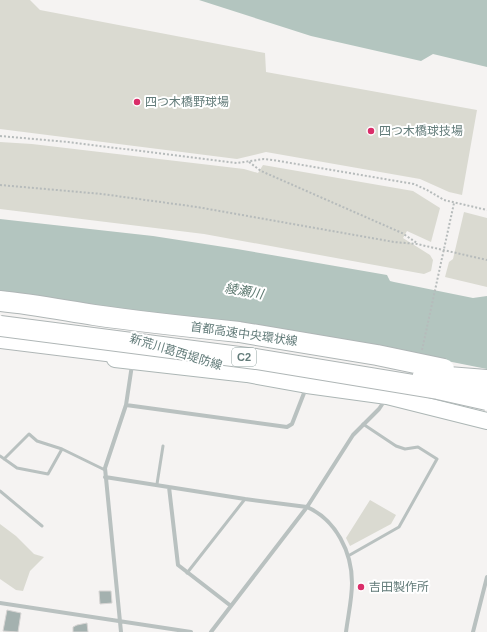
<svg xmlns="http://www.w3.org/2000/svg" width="487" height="632" font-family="Arial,'Noto Sans JP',sans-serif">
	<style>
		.green { fill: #dadad1 }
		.water { fill: #b3c5bf }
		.building { fill: #a4b1af; stroke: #d7d5d4 }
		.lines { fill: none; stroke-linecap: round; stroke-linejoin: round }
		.secondary-casing { stroke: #acb6b5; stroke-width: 18 }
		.highway-casing { stroke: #afb6b6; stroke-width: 22 }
		.path { stroke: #b6bbbb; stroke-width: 2; stroke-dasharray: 2 2; stroke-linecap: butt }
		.lane { stroke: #b9c1c0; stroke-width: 3 }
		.street { stroke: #b9c1c0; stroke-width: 4 }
		.secondary { stroke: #fff; stroke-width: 16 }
		.highway { stroke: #fff; stroke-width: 20 }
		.highway-bridge-casing { stroke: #afb6b6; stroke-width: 22; stroke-linecap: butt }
		.highway-bridge { stroke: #fff; stroke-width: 20 }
		.poi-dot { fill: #da2d69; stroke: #fff; stroke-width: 1.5 }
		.labels { text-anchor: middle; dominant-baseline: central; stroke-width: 4; stroke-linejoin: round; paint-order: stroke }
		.shield { fill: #fff; stroke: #91a3a1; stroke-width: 1 }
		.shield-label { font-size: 11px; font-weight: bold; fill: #627b79 }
		.poi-label { font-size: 12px; fill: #627b79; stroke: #fff; text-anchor: start }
		.street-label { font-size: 12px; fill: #627b79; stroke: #fff }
		.water-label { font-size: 13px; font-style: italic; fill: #5c786f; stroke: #fff }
	</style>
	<rect width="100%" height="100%" fill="#f5f3f2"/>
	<path class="green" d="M0,0H30L40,10L265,53L266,72L477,110L462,195L449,192L420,179L266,152L237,159L0,129Z
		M0,142L32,144L244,169L258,173L263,165L413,191L440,208L431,242L407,231L403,238L430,255L433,260L431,271L424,274L204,234L0,209Z
		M464,212L487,218V287L445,277L449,262L453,259Z
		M370,500L396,515L391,524L350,546L346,538Z
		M0,524L16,536L34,554L44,557L30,571L23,591L16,590L0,579Z"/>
	<path class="water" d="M199,0H487V67L433,54L421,61L311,36Z
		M0,219L153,236L237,249L387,275L390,281L394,282L473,298L487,296V369L357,343L0,296Z"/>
	<path class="building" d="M99,591H111L112,603L100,604Z
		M7,610L21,613L18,632L3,631Z
		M87,623L88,632H73V627L77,625Z"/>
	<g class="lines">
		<defs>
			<path id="secondary" d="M115,359L247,374L307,385L387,396L487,421"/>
			<path id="highway" d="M0,301C31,304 62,310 94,315C142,322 190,327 239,332
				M0,338L131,354"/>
		</defs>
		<use href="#secondary" class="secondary-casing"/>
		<use href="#highway" class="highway-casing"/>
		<path class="path" d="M0,136L68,142L237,163L264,159L273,160L414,184L427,190L444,200L487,210
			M249,162L261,171L402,233L417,243
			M0,185L102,194L197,207L394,242L417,244L487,260
			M422,350L454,203"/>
		<path class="lane" d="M0,456L17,468L48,474L62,449
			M4,459L29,434L37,441L62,449L105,470
			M157,484L163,446
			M0,491L42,526
			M348,556L399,527L437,459L418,447L405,449L396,446L363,424
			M187,573L245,499"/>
		<path class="street" d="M126,405L287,427L292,424L306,388
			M105,477L245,499L307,507C336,520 352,552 352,583C352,599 348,616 346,632
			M169,487L178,565L231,606
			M0,603L191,632
			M121,632L105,468L126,405L132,365
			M211,632L307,507L353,435L379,409L385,400
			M473,632L487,577"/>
		<use href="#secondary" class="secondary"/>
		<use href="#highway" class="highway"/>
		<defs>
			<path id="highway-bridge" d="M0,326L256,359L438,389L487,400
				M239,332L377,355L444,369
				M423,375L487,380"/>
		</defs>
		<use href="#highway-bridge" class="highway-bridge-casing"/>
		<use href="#highway-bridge" class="highway-bridge"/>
	</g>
	<g class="poi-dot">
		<circle cx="137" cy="102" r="4"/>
		<circle cx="371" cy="131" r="4"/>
		<circle cx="361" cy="587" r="4"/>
	</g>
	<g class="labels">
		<rect class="shield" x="232" y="348" width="24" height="18" rx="3"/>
		<g class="shield-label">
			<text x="244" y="357">C2</text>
		</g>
		<g class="poi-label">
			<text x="145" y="102">四つ木橋野球場</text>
			<text x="379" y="131">四つ木橋球技場</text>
			<text x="369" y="587">吉田製作所</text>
		</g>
		<g class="street-label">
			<text transform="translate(244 334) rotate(8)">首都高速中央環状線</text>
			<text transform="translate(176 352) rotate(17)">新荒川葛西堤防線</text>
		</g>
		<g class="water-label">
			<text transform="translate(244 291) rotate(10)">綾瀬川</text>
		</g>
	</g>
</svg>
